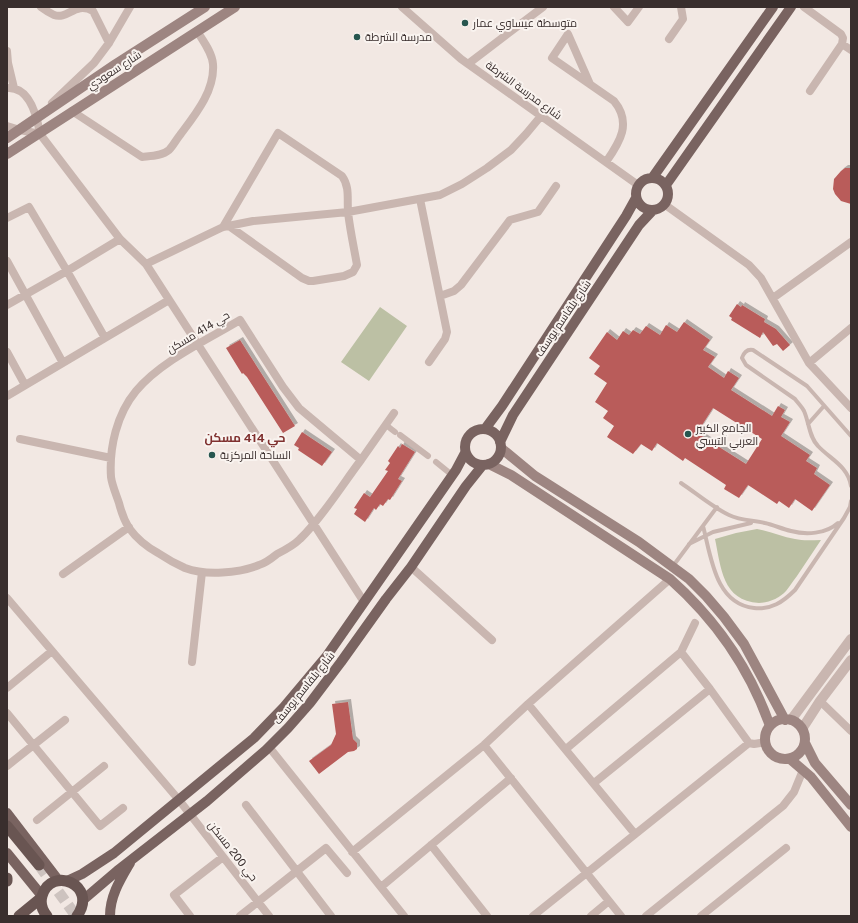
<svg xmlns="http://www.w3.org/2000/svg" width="858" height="923" font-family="'Public Sans',Cairo,sans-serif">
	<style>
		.green { fill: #bcc0a4 }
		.building { fill: #b95c5a; fill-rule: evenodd; filter: url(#shadow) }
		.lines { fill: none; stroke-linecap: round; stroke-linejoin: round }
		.trunk-tunnel { stroke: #cdc3bf; stroke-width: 11; stroke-dasharray: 11 5.5; stroke-linecap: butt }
		.service { stroke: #c9b6b0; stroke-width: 4 }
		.pedestrian { stroke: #c9b6b0; stroke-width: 6 }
		.minor { stroke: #c9b6b0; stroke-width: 8 }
		.tertiary { stroke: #c9b6b0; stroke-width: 10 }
		.secondary { stroke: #9d8581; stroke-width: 10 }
		.primary { stroke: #796360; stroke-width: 10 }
		.trunk { stroke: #695552; stroke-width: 11 }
		.poi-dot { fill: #27564f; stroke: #f9f3ef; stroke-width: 1.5 }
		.labels { text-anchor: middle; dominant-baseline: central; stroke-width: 4; stroke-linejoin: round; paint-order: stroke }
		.poi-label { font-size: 11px; fill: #392e2d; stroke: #f9f3ef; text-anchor: start }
		.street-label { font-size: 11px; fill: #392e2d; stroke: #f9f3ef }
		.neighbourhood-label { font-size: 12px; font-weight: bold; fill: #7f302f; stroke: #f9f3ef }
	</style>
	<defs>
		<filter id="shadow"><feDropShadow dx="3" dy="-3" stdDeviation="0" flood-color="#0004"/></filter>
	</defs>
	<rect width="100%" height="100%" fill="#f2e8e3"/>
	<path class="green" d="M380,307L407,326L369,381L341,362Z
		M757,529C770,531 782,537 795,539C803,541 813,540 821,540C813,552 805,564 797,576C793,581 790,586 786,591C780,598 768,603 759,603C722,601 721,567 715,539L736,533Z"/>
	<path class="building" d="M845,168H851V204L841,201L835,194L833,189L834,179L841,171Z
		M737,304L741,307L742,305L765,319L764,322L776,329L790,345L783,351L777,344L773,346L763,332L760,338L731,320L732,318L729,316Z
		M684,322L710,340L703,350L715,357L708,367L724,378L728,371L739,378L731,390L772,416L778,406L785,410L781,417L790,422L781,436L810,455L806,461L817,468L814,474L830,485L812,511L795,499L789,508L779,501L777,504L748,485L739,498L724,489L726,485L685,458L683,461L657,443L652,451L641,444L633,454L607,437L614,426L603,418L608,411L595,402L607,383L594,374L600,366L589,358L607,332L617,340L623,331L629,335L633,330L640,334L646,326L660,335L666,325L677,332ZM713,408L762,439L746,464L697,433Z
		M240,340L295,426L283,433L247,377L243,373L242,374L226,348Z
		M302,432L332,452L322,466L298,450L299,448L294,445Z
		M402,444L415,452L398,479L402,481L390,500L388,499L383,506L380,504L376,510L374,508L365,522L354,514L357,509L354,508L364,493L370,497L388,471L385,470L390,463L388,461L398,446L400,448Z
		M348,702L353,739L357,743V749L354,751L348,752L319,774L309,761L331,745L336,734L332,704Z"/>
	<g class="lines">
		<path class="trunk-tunnel" d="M39,865L76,916"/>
		<path class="service" d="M808,424L824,406
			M851,436L807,386L753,350C748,349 744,352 742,358L746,365L795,399C798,403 802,407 804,411C809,422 809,437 818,446C830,459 848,466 851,486
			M681,483C696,493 712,507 729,515C741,521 753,520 765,523C774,525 782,529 791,531C806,535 826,534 838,523
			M703,526C711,556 715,604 754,608C771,610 783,602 795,590L844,518L850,507L851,501
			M689,544L713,532L751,523
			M673,566L717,507"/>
		<path class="pedestrian" d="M386,425L395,432
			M400,435L428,456
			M436,462L452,475"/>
		<path class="minor" d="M41,7C45,10 50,13 54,15C68,20 75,1 93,11L109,43
			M402,7L461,59L638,185
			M614,7L628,22L639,7
			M804,7L841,34L843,38L842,44L810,91
			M669,39L683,19L681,7
			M842,44L851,50
			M7,51L8,63L14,88
			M468,64L543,7
			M590,84L568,34L552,58L614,101C632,123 620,142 606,162
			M7,88C30,86 37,116 40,134L120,239L146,264L364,602
			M52,103L94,63L109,43L130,7
			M72,111L142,157C151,156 162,156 169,150C173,146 176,140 180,135C195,115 215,91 213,64C212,52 203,41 197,31
			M7,126L20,130L40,134
			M420,199L447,332L445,339L429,362
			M664,204L749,265L761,278L809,363L851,408
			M7,218L29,207L67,271L120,239
			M223,227L278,133L342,176C350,187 347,199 348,212C350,230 354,248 357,265L353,272L344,276L313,281H309L302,278L229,226
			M7,261L63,363
			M146,264L223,227L253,221L348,212L440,195L462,184L487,168L511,150L526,134L541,116
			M440,296L454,291L461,285L510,220L538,212L556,186
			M773,298L851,242
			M7,305L67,271L105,338
			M240,320L283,387L299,408L361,460C342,485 322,518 300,539C294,545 285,550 277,554C272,558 266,563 259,565C239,573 206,576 185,568C176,564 167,559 158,553C147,547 137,539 129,528C124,520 121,511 119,503C116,494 112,485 111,477C109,447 117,414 136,391C161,361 207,340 240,320Z
			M7,352L25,385
			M809,363L851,328
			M7,396L169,300
			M20,439L111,458
			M361,460L394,413
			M411,567L492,640
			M63,574L129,527
			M7,598L179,800L269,916
			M681,652L710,689L749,743L754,744L766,742
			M192,662L202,572
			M7,688L52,651
			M820,701L851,731
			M528,704L635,834
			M7,713L100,826L123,808
			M484,745L621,916
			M269,747L404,916
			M566,749L681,652L695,623
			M7,766L65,720
			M594,783L710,689
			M246,805L331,916
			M37,820L104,766
			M431,845L487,916
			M352,852L484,745L528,704L670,579
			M381,887L511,778
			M190,916L174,895L223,857
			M240,916L326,848L347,873
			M533,916L749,743
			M591,916L609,901
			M646,916L783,806L794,792L803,770
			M701,916L786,848"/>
		<path class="tertiary" d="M791,720L851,639
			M802,729L820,701L851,660"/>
		<path class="secondary" d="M7,138L116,64L205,7
			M7,154L235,7
			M501,448L535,476L639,542L689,579L706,596L724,617L744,644L785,720
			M489,464L511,475L670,579C715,619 750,669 770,726
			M765 739a20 20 0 1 1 40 0a20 20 0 1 1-40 0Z
			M805,743L815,763L851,805
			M790,759L811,777L851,827"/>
		<path class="primary" d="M653,177L773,7
			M636 194a16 16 0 1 1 32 0a16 16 0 1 1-32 0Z
			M666,185L791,7
			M485,429L502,406L626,216L636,198
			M465 447a18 18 0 1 1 36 0a18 18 0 1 1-36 0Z
			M500,442L513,415L639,225L653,210
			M7,813L59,881
			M7,853L42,896
			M67,881L82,874L114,853L254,738L284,707L326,657L456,470L465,453
			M83,900L117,871L207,801L266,750L288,728L310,703L341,662L386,599L411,567L466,486L482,466
			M110,916C110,896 120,880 130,863"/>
		<path class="trunk" d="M7,826L39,865
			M7,878V881
			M19,916L41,898
			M47,916C42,910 40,903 42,896C51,865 99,885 77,916"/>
	</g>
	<g class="poi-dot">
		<circle cx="465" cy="23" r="4"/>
		<circle cx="357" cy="37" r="4"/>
		<circle cx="688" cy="434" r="4"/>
		<circle cx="212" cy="455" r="4"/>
	</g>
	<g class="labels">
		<g class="poi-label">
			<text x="473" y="23">متوسطة عيساوي عمار</text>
			<text x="365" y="37">مدرسة الشرطة</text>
			<text x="696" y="428">الجامع الكبير<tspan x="696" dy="13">العربي التبسي</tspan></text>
			<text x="220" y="455">الساحة المركزية</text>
		</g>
		<g class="street-label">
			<text transform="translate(114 70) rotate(-33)">شارع سعودي</text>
			<text transform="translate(524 90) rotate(36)">شارع مدرسة الشرطة</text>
			<text transform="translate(563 318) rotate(-56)">شارع بلقاسم يوسف</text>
			<text transform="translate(198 332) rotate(-31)">حي 414 مسكن</text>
			<text transform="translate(304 688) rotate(-51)">شارع بلقاسم يوسف</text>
			<text transform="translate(233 851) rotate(52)">حي 200 مسكن</text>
		</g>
		<g class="neighbourhood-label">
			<text x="245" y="438">حي 414 مسكن</text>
		</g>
	</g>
	<rect width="858" height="923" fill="none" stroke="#392e2d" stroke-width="16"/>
</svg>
